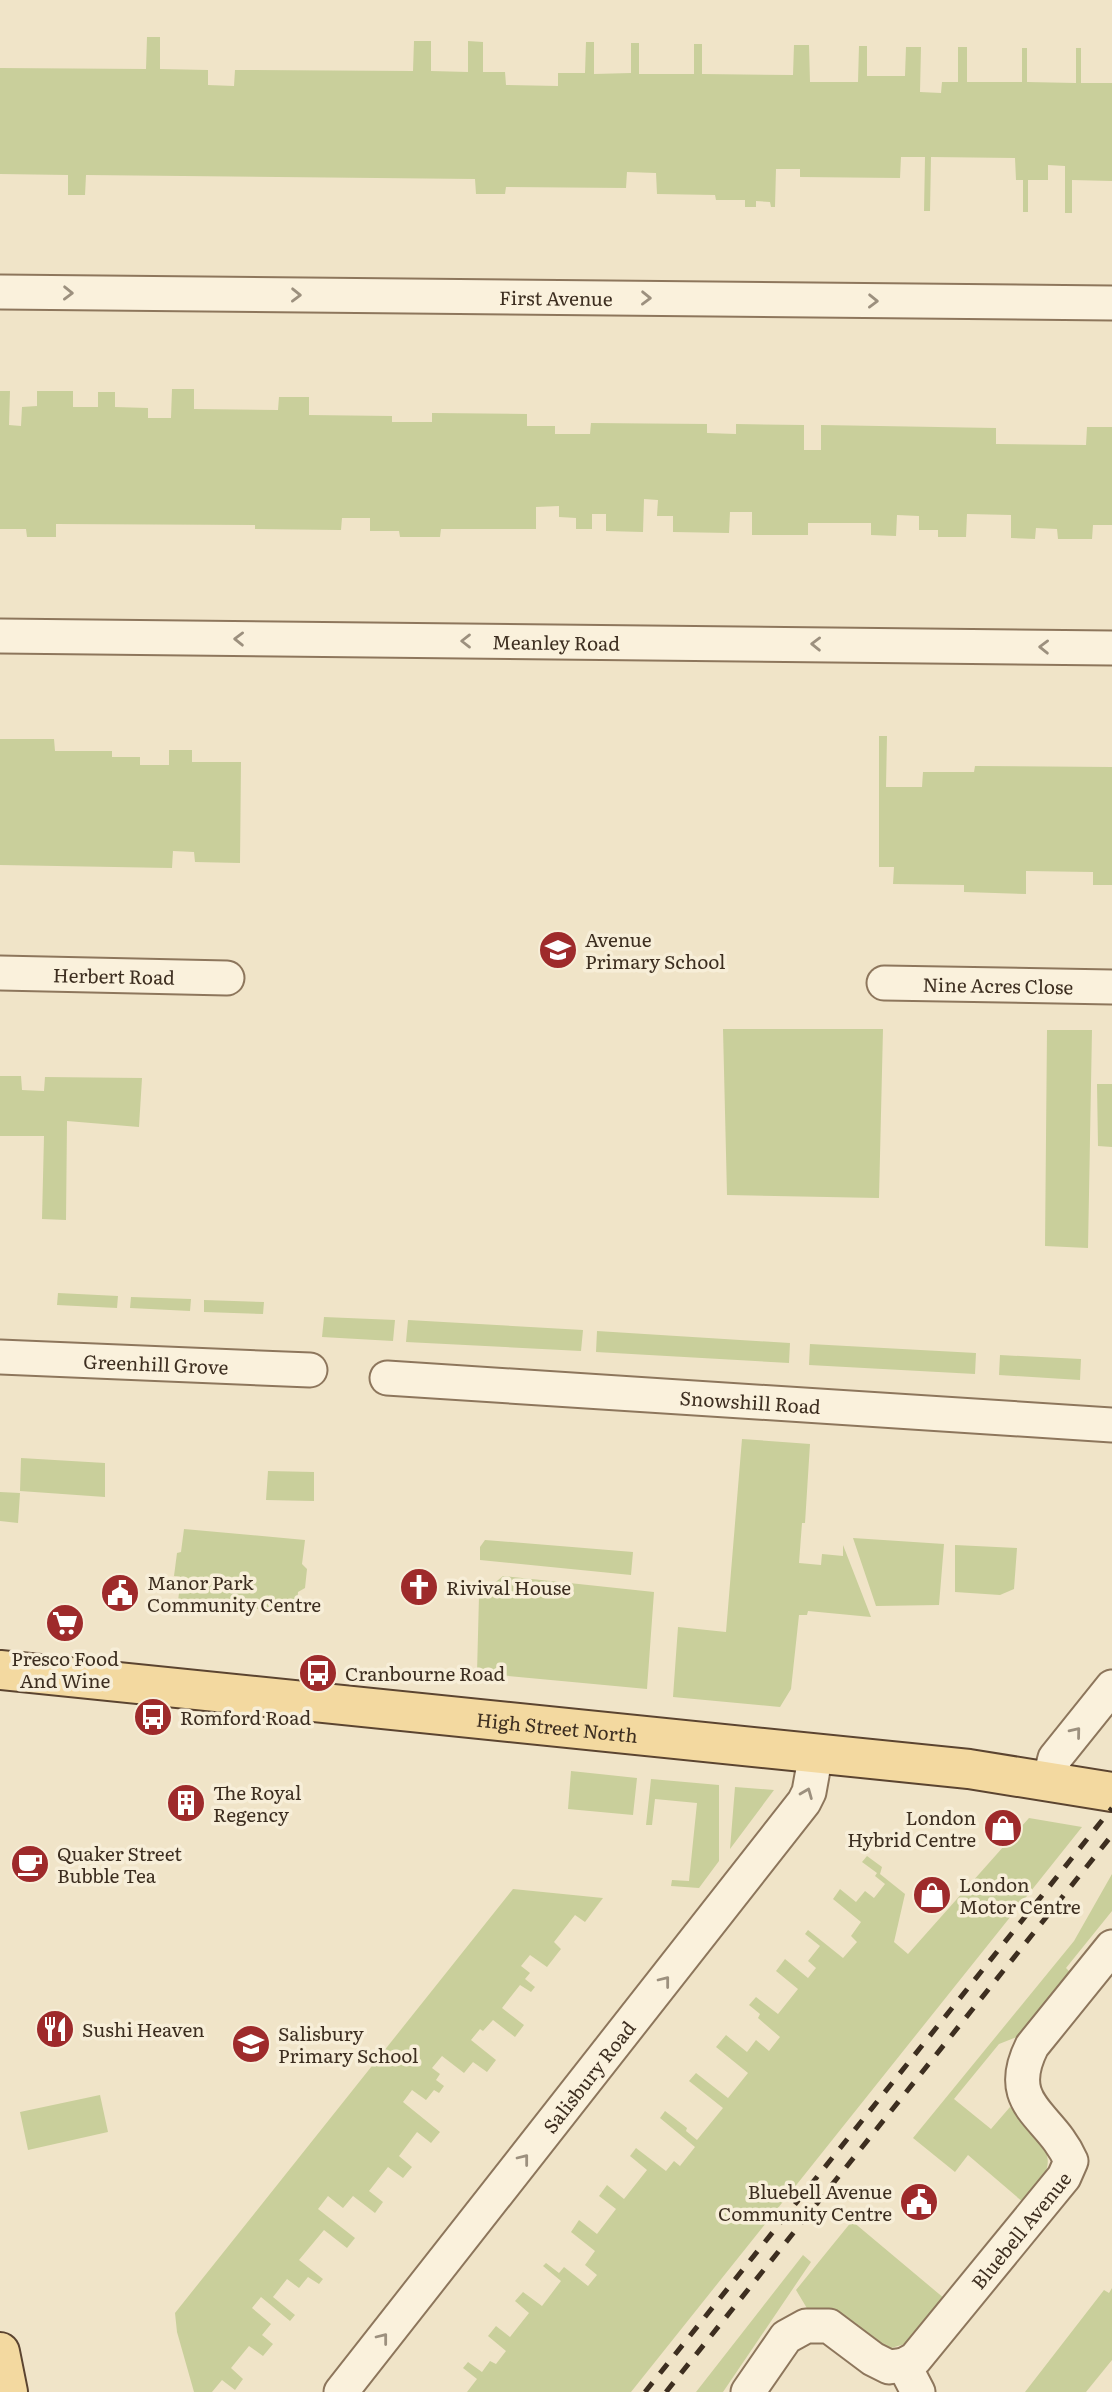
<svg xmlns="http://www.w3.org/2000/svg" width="1112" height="2392" font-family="Literata,serif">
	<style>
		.green { fill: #c9cf9b }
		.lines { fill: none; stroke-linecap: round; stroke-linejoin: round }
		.street-casing { stroke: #8d765c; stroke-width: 37 }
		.primary-casing { stroke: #5b4430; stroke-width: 42 }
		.street { stroke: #faf1dc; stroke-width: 33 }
		.primary { stroke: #f3d9a0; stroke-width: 38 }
		.rail { stroke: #3d2e20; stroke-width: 5; stroke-dasharray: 12 12; stroke-linecap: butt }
		.oneway { stroke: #9c907e }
		.labels { text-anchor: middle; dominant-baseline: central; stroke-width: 7; stroke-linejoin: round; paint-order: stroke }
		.street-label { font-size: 19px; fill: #3d2e20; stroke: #f7eed8 }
		.poi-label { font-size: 19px; fill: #3d2e20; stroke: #f7eed8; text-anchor: start }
	</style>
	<rect width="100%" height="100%" fill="#f0e4c8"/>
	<path class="green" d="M147,37H160V69L208,70V85L234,86L235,70L413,71L414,41H431V71L468,72V41L483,42V72H505L506,85L558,86V73H585L586,42H594V74L631,73V43H639V74H694V44H702V74L793,75L794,45H809L810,82H858L859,46H867V76H905L906,47H921L920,92L941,93L942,82H958V47H967V82H1022V48H1027V82L1076,83V48H1081V83H1112V181L1072,180V213H1065V166L1048,165V180H1028V212H1023V180H1016L1015,158L931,157L930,211H924L925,157H901L900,178L800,177V169H776L775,207H771L770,202L756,201V207H745V200H716L715,195L657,194L656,173L627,172L626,188L506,187L505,194H476L475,179L86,175L85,195H68V175L0,174V68L146,69Z
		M172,389H194V409L278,410L279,397H309V415L392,416V422H432V413L527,414V426H555V434H590L591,423L707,424V433L736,434V424L804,425V450H821V425L996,428V444L1086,445L1087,427H1112V525H1093L1092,539H1058L1057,529L1036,528L1035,539L1011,538V515L967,514L966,537H938V530H919V516L897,515L896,536L871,535V523H808V535H752V512H730L729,533L673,532V516H657L658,500L644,499L643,532L606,531V514H592V529H576V518L559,517V506L536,507V529H441L440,537H400L399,531H370V518H342L341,530L255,529V525L56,524V537H27L26,529H0V391H10L9,425L21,426L22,407L37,406V391H73V407H98V392H115V407L148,408V418H171Z
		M879,736H887L886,787H922L923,772H974L975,766L1112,767V885H1093V872L1026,871V894L964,892V885L893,884L894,867H879Z
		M0,739H54L55,751H112V757H140V765H169V750H192V762H241L240,863L195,862L194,852L173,851L172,868L0,865Z
		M723,1029H883L879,1198L727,1195Z
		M1047,1030H1092L1088,1248L1045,1246Z
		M0,1076H21L22,1090L44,1091L45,1077L142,1078L139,1127L67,1121L66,1220L42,1219L44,1136H0Z
		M1097,1084H1112V1147L1098,1146Z
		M58,1293L118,1296L117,1308L57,1305Z
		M131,1297L191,1299L190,1311L130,1308Z
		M204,1300L264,1302L263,1314L204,1312Z
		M324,1317L395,1320L393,1341L322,1337Z
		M408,1320L583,1330L581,1351L406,1342Z
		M597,1331L790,1343L789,1363L596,1352Z
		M810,1344L976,1353L975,1374L809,1365Z
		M1000,1355L1081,1359L1080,1380L999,1375Z
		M742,1439L810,1444L805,1523H802L799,1563L821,1565L822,1554L843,1556V1545L871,1617L808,1611L807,1615H799L791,1689L780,1707L673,1697L678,1627L726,1632Z
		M21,1458L105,1463V1497L20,1491Z
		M268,1471L314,1472V1501L266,1500Z
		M0,1492L20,1493L18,1523L0,1521Z
		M184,1529L305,1540L302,1564L307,1569L305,1588L298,1592L296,1613L178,1601L181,1577L174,1576L177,1553L181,1552Z
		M853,1538L944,1544L939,1605L876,1606Z
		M485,1540L633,1552L631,1575L480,1560V1547Z
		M955,1545L1017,1548L1014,1589L1000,1595L955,1592Z
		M503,1576L654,1592L647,1689L477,1673L479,1596Z
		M571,1771L637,1778L633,1815L568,1809Z
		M651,1779L719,1785V1861L699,1888L671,1886L672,1880L689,1881L697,1803L655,1799L652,1825H646Z
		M735,1787L774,1790L730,1849Z
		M1029,1818L1082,1827L631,2392H467L477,2379L463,2368L468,2362L482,2372L490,2361L496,2364L506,2351L488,2336L496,2326L510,2337L529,2313L515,2301L523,2292L542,2306L561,2281L543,2266L546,2263L559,2273L564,2267L588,2286L597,2275L585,2265L595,2251L571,2232L579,2220L597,2234L616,2209L599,2196L607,2185L624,2199L647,2170L630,2156L636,2148L666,2171L674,2161L680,2166L695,2147L660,2118L665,2111L687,2128L686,2131L697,2140L723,2108L689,2081L696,2073L728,2098L748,2073L716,2047L726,2035L747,2052L756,2040L769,2051L780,2037L758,2018L760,2014L749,2005L756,1997L778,2014L798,1989L776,1971L785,1959L808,1978L816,1968L808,1961L820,1946L805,1934L808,1930L843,1958L857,1942L851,1936L861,1922L833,1899L840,1889L856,1902L865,1891L874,1898L885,1884L875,1876L877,1873L862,1862L867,1856L882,1867L880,1874L905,1894L894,1942L908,1954Z
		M1112,1874V1911L1066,1968L1072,1974L1022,2035L999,2044L954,2099L991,2129L1010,2107C1026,2125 1059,2149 1044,2175C1039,2185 1031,2194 1024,2203L968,2155L955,2172L913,2138L1074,1941Z
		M513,1889L603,1898L585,1922L575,1915L554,1942L561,1949L547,1967L530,1955L521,1966L530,1973L525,1979L535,1987L531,1992L520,1985L502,2008L524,2025L515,2037L493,2020L483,2031L480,2029L471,2040L496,2060L487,2072L473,2062L464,2073L442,2056L432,2068L440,2074L436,2080L444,2086L439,2093L434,2090L426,2100L412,2090L403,2102L440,2132L431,2143L417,2132L399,2156L412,2167L403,2178L388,2167L369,2191L383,2202L375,2213L353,2196L343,2208L328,2196L318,2209L355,2238L347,2248L324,2230L299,2260L323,2279L319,2284L308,2277L299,2288L287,2279L273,2297L295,2315L290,2321L261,2297L252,2308L271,2324L262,2335L273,2344L263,2356L249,2346L231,2368L243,2379L235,2390L222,2380L212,2392H194L177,2332L175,2313Z
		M100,2095L108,2132L28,2150L20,2112Z
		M852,2221L945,2299L908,2343L888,2349L808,2310L796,2290Z
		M803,2255L811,2262L723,2392H696Z
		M1112,2288V2360L1086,2392H1025L1104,2290L1109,2293Z"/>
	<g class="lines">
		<defs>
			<g id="street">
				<path id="s1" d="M0,292L1112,303"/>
				<path id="s2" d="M0,636L1112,648"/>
				<path id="s3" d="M0,973L227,978"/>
				<path id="s4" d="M884,983L1112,987"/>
				<path id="s5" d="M0,1357L310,1370"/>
				<path id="s6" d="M387,1378L1112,1425"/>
				<path d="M1049,1781L1055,1758L1112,1687"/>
				<path d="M904,2365L918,2392"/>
				<path id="s7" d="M341,2392L804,1802L809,1792L816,1753"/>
				<path id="s8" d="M748,2392L786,2337L806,2326H829L873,2359L889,2367L904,2365L915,2359L1064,2177L1071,2161C1051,2114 1002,2106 1032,2046L1112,1947"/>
			</g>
			<g id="primary">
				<path id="s9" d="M0,1670L969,1769L1112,1792"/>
				<path d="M0,2352L8,2392"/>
			</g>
		</defs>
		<use href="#street" class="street-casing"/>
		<use href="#primary" class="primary-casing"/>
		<use href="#street" class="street"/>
		<use href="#primary" class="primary"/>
		<path class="rail" d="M645,2392L1112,1808
			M666,2392L1112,1835"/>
	</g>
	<defs><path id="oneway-chevron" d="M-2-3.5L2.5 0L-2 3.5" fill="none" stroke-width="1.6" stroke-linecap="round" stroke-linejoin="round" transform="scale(1.75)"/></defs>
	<g class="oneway">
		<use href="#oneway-chevron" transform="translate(68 293) rotate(1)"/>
		<use href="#oneway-chevron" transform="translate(296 295) rotate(1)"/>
		<use href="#oneway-chevron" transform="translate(646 298) rotate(1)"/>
		<use href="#oneway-chevron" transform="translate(873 301) rotate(1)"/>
		<use href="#oneway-chevron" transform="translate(239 639) rotate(-179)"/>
		<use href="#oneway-chevron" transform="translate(466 641) rotate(-180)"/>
		<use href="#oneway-chevron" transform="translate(816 644) rotate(-179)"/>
		<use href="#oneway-chevron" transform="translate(1044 647) rotate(-179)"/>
		<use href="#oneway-chevron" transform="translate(1076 1732) rotate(-51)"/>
		<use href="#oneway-chevron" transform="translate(807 1793) rotate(-68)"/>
		<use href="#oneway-chevron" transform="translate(665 1981) rotate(-52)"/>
		<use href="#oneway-chevron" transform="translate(524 2159) rotate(-52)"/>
		<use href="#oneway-chevron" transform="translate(383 2338) rotate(-52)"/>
	</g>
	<defs>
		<symbol id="school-disc" viewBox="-11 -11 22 22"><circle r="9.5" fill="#9e2a2b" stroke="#f7eed8"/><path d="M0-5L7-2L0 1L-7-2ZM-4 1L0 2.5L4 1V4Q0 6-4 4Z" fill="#fff"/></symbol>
		<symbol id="church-disc" viewBox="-11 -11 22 22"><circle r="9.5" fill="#9e2a2b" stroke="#f7eed8"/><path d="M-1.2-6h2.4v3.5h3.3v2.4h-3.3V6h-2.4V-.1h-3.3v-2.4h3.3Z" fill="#fff"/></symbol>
		<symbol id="civic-disc" viewBox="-11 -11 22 22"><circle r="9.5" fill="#9e2a2b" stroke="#f7eed8"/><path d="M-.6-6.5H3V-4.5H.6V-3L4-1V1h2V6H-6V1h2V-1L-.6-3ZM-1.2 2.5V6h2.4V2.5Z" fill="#fff"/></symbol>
		<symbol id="supermarket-disc" viewBox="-11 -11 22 22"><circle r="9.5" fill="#9e2a2b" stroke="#f7eed8"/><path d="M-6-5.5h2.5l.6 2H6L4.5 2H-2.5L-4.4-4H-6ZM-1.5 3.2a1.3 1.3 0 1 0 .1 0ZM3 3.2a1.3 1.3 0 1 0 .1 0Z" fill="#fff"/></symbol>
		<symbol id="bus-disc" viewBox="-11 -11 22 22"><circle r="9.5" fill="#9e2a2b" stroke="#f7eed8"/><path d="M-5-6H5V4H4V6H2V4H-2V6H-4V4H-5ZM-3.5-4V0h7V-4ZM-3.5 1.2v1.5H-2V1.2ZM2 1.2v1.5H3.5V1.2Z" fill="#fff"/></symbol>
		<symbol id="building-disc" viewBox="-11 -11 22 22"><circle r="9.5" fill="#9e2a2b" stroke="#f7eed8"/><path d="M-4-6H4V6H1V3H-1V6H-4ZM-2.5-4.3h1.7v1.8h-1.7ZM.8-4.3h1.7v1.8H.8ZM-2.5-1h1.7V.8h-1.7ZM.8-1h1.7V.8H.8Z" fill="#fff"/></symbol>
		<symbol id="shop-disc" viewBox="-11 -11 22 22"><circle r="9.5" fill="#9e2a2b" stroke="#f7eed8"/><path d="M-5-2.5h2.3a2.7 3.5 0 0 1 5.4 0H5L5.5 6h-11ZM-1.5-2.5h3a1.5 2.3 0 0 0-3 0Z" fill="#fff"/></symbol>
		<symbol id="cafe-disc" viewBox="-11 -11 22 22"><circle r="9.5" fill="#9e2a2b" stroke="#f7eed8"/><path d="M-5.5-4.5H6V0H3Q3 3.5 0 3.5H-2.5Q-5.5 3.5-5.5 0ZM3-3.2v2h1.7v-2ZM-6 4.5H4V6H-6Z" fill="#fff"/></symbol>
		<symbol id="restaurant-disc" viewBox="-11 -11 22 22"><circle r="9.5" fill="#9e2a2b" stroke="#f7eed8"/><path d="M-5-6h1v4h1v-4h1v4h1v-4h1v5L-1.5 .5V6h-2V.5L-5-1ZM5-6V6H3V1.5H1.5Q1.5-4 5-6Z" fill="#fff"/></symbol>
	</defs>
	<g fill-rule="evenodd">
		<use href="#school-disc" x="536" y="928" width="44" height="44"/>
		<use href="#church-disc" x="397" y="1565" width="44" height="44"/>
		<use href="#civic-disc" x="98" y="1571" width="44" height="44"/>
		<use href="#supermarket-disc" x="43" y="1601" width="44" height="44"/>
		<use href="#bus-disc" x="296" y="1651" width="44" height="44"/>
		<use href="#bus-disc" x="131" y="1695" width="44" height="44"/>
		<use href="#building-disc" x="164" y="1781" width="44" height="44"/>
		<use href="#shop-disc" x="981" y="1806" width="44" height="44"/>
		<use href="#cafe-disc" x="8" y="1842" width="44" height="44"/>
		<use href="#shop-disc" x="910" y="1873" width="44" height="44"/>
		<use href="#restaurant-disc" x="33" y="2007" width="44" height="44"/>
		<use href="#school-disc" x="229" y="2022" width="44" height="44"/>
		<use href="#civic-disc" x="897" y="2180" width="44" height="44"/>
	</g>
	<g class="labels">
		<g class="street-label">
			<text stroke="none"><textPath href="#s1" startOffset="556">First Avenue</textPath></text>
			<text stroke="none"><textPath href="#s2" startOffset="556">Meanley Road</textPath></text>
			<text stroke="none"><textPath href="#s3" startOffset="114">Herbert Road</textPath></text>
			<text stroke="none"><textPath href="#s4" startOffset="114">Nine Acres Close</textPath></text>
			<text stroke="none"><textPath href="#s5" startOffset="156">Greenhill Grove</textPath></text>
			<text stroke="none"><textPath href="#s6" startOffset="364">Snowshill Road</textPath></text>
			<text stroke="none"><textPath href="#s9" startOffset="560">High Street North</textPath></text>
			<text stroke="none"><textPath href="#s7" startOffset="401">Salisbury Road</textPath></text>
			<text stroke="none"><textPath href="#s8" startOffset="380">Bluebell Avenue</textPath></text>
		</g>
		<g class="poi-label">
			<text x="585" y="939">Avenue<tspan x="585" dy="22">Primary School</tspan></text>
			<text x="147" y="1582">Manor Park<tspan x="147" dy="22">Community Centre</tspan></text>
			<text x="446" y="1587">Rivival House</text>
			<text x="65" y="1658" text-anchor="middle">Presco Food<tspan x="65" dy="22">And Wine</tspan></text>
			<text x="345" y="1673">Cranbourne Road</text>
			<text x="180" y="1717">Romford Road</text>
			<text x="213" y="1792">The Royal<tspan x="213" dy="22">Regency</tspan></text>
			<text x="976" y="1817" text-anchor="end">London<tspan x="976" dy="22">Hybrid Centre</tspan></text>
			<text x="57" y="1853">Quaker Street<tspan x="57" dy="22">Bubble Tea</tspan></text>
			<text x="959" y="1884">London<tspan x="959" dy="22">Motor Centre</tspan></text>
			<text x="82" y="2029">Sushi Heaven</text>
			<text x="278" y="2033">Salisbury<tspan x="278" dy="22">Primary School</tspan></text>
			<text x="892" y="2191" text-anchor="end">Bluebell Avenue<tspan x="892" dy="22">Community Centre</tspan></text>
		</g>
	</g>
</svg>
